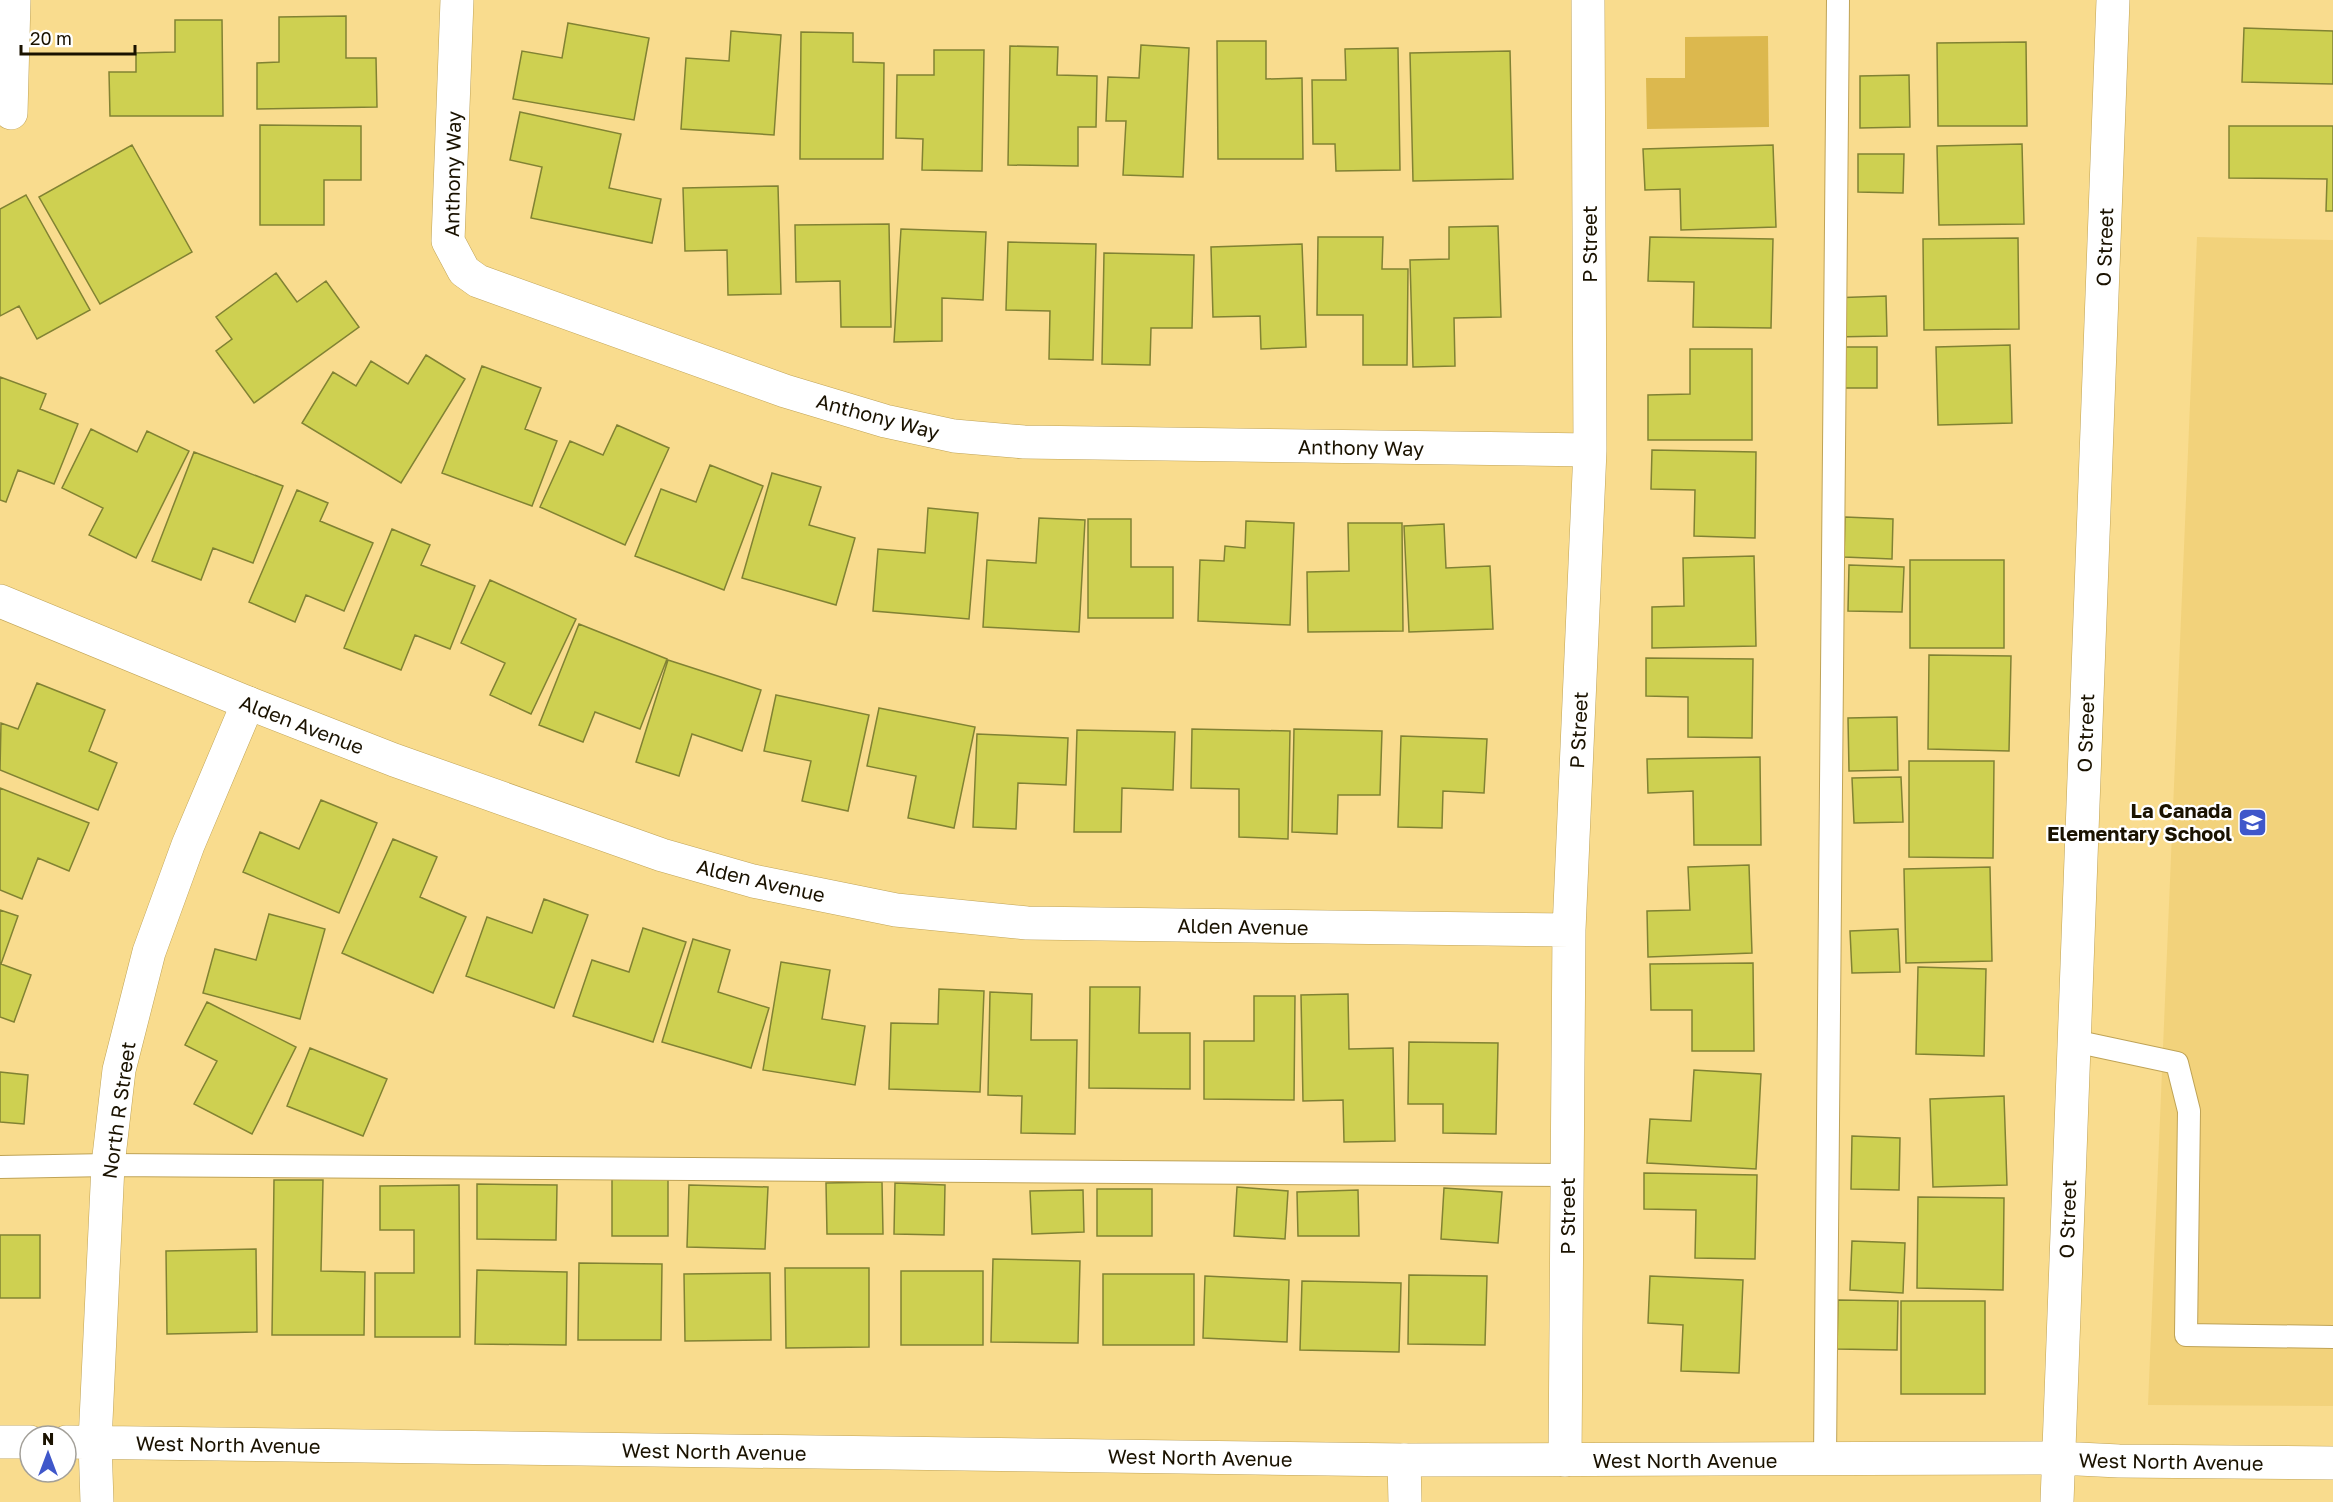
<svg xmlns="http://www.w3.org/2000/svg" width="2333" height="1502" font-family="'Golos Text',sans-serif">
	<style>
		.built { fill: #f2d27b }
		.green { fill: #dcb84e }
		.building { fill: #ced051; stroke: #818233; stroke-width: 1.5 }
		.lines { fill: none; stroke-linecap: round; stroke-linejoin: round }
		.lane-casing { stroke: #bfa356; stroke-width: 24 }
		.street-casing { stroke: #bfa356; stroke-width: 34 }
		.secondary-casing { stroke: #bfa356; stroke-width: 34 }
		.lane { stroke: #fff; stroke-width: 22 }
		.street { stroke: #fff; stroke-width: 33 }
		.secondary { stroke: #fff; stroke-width: 33 }
		.labels { text-anchor: middle; dominant-baseline: central; stroke-width: 4.5; stroke-linejoin: round; paint-order: stroke }
		.street-label { font-size: 20px; fill: #1a1200; stroke: #fff }
		.poi-label { font-size: 20px; font-weight: bold; fill: #1a1200; stroke: #fff; text-anchor: end }
	</style>
	<rect width="100%" height="100%" fill="#f9dc8e"/>
	<path class="built" d="M2197,237L2333,240V1406L2148,1405Z"/>
	<path class="green" d="M1768,36L1769,127L1647,129L1646,78H1685V37Z"/>
	<path class="building" d="M346,16V58H376L377,107L257,109V63L279,62V17Z
		M175,20H222L223,116H110L109,72H136V53L175,52Z
		M568,23L649,38L634,120L513,99L522,51L562,58Z
		M2244,28L2333,31V84L2242,82Z
		M731,31L781,35L774,135L681,129L686,58L729,61Z
		M801,32L853,33V62L884,63L883,159H800Z
		M1217,41H1266V79L1302,78L1303,159H1218Z
		M2026,42L2027,126H1938L1937,43Z
		M1141,45L1189,48L1183,177L1123,175L1126,121H1106L1108,77L1139,78Z
		M1010,46L1058,47L1057,75L1097,76L1096,127H1078V166L1008,165Z
		M1398,48L1400,170L1336,171L1335,144H1313L1312,80H1346L1345,49Z
		M934,50H984L982,171L922,170L923,139L896,138L897,75H934Z
		M1510,51L1513,179L1413,181L1410,53Z
		M1909,75L1910,127L1860,128V76Z
		M520,112L621,134L609,188L661,199L652,243L531,218L542,167L510,160Z
		M260,125L361,126V180H324V225H260Z
		M2229,126H2333V211H2326L2327,179L2229,178Z
		M2022,144L2024,224L1939,225L1937,146Z
		M132,145L192,252L100,304L39,197Z
		M1773,145L1776,227L1681,230L1680,189L1645,190L1643,149Z
		M1858,154H1904L1903,193L1858,192Z
		M778,186L781,294L728,295L727,250L685,251L683,188Z
		M26,195L90,310L37,339L19,306L0,316V209Z
		M889,224L891,327H841L840,281L796,282L795,225Z
		M1498,226L1501,317L1454,318L1455,366L1413,367L1410,260L1449,259V227Z
		M901,229L986,232L983,300L942,298V341L894,342Z
		M1318,237H1383L1382,269H1408L1407,365H1363V315H1317Z
		M1650,237L1773,239L1771,328L1693,327L1694,282L1648,281Z
		M2018,238L2019,329L1924,330L1923,239Z
		M1008,242L1096,244L1093,360L1049,359L1050,311L1006,310Z
		M1302,244L1306,347L1261,349L1260,316L1213,317L1211,247Z
		M1104,253L1194,255L1192,328H1151L1150,365L1102,364Z
		M276,273L297,302L326,281L359,327L254,403L216,351L232,339L216,317Z
		M1886,296L1887,336L1832,337L1831,298Z
		M2010,345L2012,423L1938,425L1936,347Z
		M1836,347H1877V388H1835Z
		M1690,349H1752V440H1648V395L1690,394Z
		M426,355L465,379L401,483L302,423L333,372L356,386L371,361L408,384Z
		M482,366L541,388L525,429L557,441L532,506L442,473Z
		M0,377L46,394L40,409L78,424L54,484L18,470L6,502L0,500Z
		M617,425L669,448L625,545L540,507L570,441L603,455Z
		M91,429L137,452L147,431L189,451L136,558L89,535L103,508L62,488Z
		M1652,450L1756,452L1755,538L1694,536L1695,490L1651,489Z
		M194,452L283,486L253,563L213,548L201,580L152,561Z
		M710,465L763,486L724,590L635,556L661,489L696,502Z
		M772,473L821,487L809,525L855,538L836,605L742,578Z
		M297,490L328,503L320,521L373,543L344,611L306,595L295,622L249,602Z
		M928,508L978,513L969,619L873,611L878,549L925,553Z
		M1845,517L1893,519L1892,559L1844,557Z
		M1039,518L1085,520L1079,632L983,627L987,560L1036,563Z
		M1088,519H1131V567H1173V618H1088Z
		M1246,521L1294,523L1290,625L1198,621L1200,560L1224,561L1225,546L1245,548Z
		M1348,523H1402L1403,631L1308,632L1307,572L1349,571Z
		M1444,524L1446,568L1490,566L1493,629L1409,632L1404,526Z
		M392,529L430,545L421,565L475,586L450,649L415,635L401,670L344,648Z
		M1754,556L1756,646L1652,648V607L1684,606L1683,558Z
		M1910,560H2004V648H1910Z
		M1849,565L1904,567L1902,612L1848,611Z
		M490,580L576,619L531,714L490,695L505,663L461,643Z
		M579,624L667,659L640,729L595,712L583,742L539,725Z
		M1929,655L2011,656L2009,751L1928,749Z
		M1646,658L1753,659L1752,738L1688,737V697L1646,696Z
		M668,660L761,690L742,751L692,734L679,776L636,762Z
		M37,683L105,710L89,751L117,763L98,810L0,770L1,723L18,729Z
		M776,695L869,715L848,811L802,801L811,761L764,751Z
		M879,708L975,727L954,828L908,818L916,776L867,766Z
		M1897,717L1898,770L1849,771L1848,718Z
		M1192,729L1290,731L1288,839L1239,837V789L1191,788Z
		M1294,729L1382,731L1380,795H1338L1337,834L1292,832Z
		M1077,730L1175,732L1173,790L1122,788L1121,832H1074Z
		M977,734L1068,738L1066,785L1018,783L1016,829L973,827Z
		M1401,736L1487,739L1484,793L1443,791L1442,828L1398,827Z
		M1760,757L1761,845H1694L1693,791L1648,793L1647,759Z
		M1909,761H1994L1993,858L1909,857Z
		M1901,777L1903,822L1854,823L1852,778Z
		M0,788L89,823L69,871L38,858L22,899L0,890Z
		M321,800L377,823L339,913L243,872L260,832L299,849Z
		M393,839L437,857L420,897L466,917L433,993L342,953Z
		M1749,865L1752,953L1648,957L1647,911L1690,910L1688,867Z
		M1990,867L1992,961L1906,963L1904,869Z
		M544,899L588,915L554,1008L466,976L487,917L532,933Z
		M0,910L18,916L1,964L31,975L14,1022L0,1017Z
		M269,914L325,929L300,1019L203,993L215,949L256,960Z
		M643,928L686,942L653,1042L573,1016L592,960L629,972Z
		M1898,929L1900,972L1852,973L1850,931Z
		M693,939L730,950L718,992L769,1008L751,1068L662,1042Z
		M781,962L830,970L822,1019L865,1026L855,1085L763,1070Z
		M1753,963L1754,1051H1692V1010H1651L1650,964Z
		M1918,967L1986,969L1984,1056L1916,1054Z
		M1090,987H1140L1139,1033H1190V1089L1089,1088Z
		M939,989L984,991L980,1092L889,1089L891,1023L938,1024Z
		M990,992L1032,994L1031,1040H1077L1075,1134L1021,1133L1022,1096L988,1095Z
		M1348,994L1349,1049L1393,1048L1395,1141L1344,1142L1343,1100L1303,1101L1301,995Z
		M1254,996H1295L1294,1100L1204,1099V1041H1254Z
		M207,1002L296,1047L252,1134L194,1104L217,1061L185,1045Z
		M1409,1042L1498,1043L1496,1134L1443,1133V1104H1408Z
		M310,1048L387,1079L363,1136L287,1106Z
		M1694,1070L1761,1074L1756,1169L1647,1163L1650,1119L1691,1121Z
		M0,1072L28,1075L24,1124L0,1122Z
		M2004,1096L2007,1185L1933,1187L1930,1099Z
		M1852,1136L1900,1138L1899,1190L1851,1189Z
		M1644,1173L1757,1175L1755,1259L1695,1258L1696,1210L1644,1209Z
		M612,1179H668V1236H612Z
		M274,1180H323L321,1271L365,1272L364,1335H272Z
		M882,1182L883,1234H827L826,1183Z
		M895,1183L945,1185L944,1235L894,1234Z
		M477,1184L557,1185L556,1240L477,1239Z
		M459,1185L460,1337H375V1273H414V1230H380V1186Z
		M689,1185L768,1187L765,1249L687,1247Z
		M1237,1187L1288,1191L1285,1239L1234,1236Z
		M1444,1188L1502,1192L1498,1243L1441,1239Z
		M1097,1189H1152V1236H1097Z
		M1083,1190L1084,1232L1032,1234L1030,1191Z
		M1358,1190L1359,1236H1298L1297,1192Z
		M1918,1197L2004,1198L2003,1290L1917,1288Z
		M0,1235H40V1298H0Z
		M1852,1241L1905,1243L1903,1293L1850,1290Z
		M256,1249L257,1332L167,1334L166,1251Z
		M993,1259L1080,1261L1078,1343L991,1342Z
		M579,1263L662,1264L661,1340H578Z
		M785,1268H869V1347L786,1348Z
		M477,1270L567,1272L566,1345L475,1344Z
		M901,1271H983V1345H901Z
		M770,1273L771,1340L685,1341L684,1274Z
		M1103,1274H1194V1345H1103Z
		M1409,1275L1487,1276L1485,1345L1408,1344Z
		M1205,1276L1289,1280L1287,1342L1203,1338Z
		M1650,1276L1743,1280L1739,1373L1681,1371L1683,1325L1648,1323Z
		M1302,1281L1401,1283L1399,1352L1300,1350Z
		M1838,1300L1898,1301L1897,1350L1837,1349Z
		M1901,1301H1985V1394H1901Z"/>
	<g class="lines">
		<defs>
			<path id="lane" d="M2074,1041L2177,1063L2189,1111L2186,1335L2333,1337
				M0,1167L108,1165L1567,1175
				M1825,1459L1838,0"/>
			<path id="street" d="M457,0L448,241L464,271L478,281L785,391L885,421L954,436L1024,442L1590,450
				M11,113L14,0
				M0,601L248,703L394,760L662,855L753,881L896,910L1027,923L1569,930
				M1404,1460L1405,1502
				M1565,1460L1569,930L1590,450L1588,0"/>
			<path id="secondary" d="M0,1442H30
				M66,1442L1404,1460L2058,1458L2119,1461L2333,1463
				M97,1502L95,1442L108,1165L119,1070L149,952L188,845L248,703
				M2057,1502L2113,0"/>
		</defs>
		<use href="#lane" class="lane-casing"/>
		<use href="#street" class="street-casing"/>
		<use href="#secondary" class="secondary-casing"/>
		<use href="#lane" class="lane"/>
		<use href="#street" class="street"/>
		<use href="#secondary" class="secondary"/>
	</g>
	<defs>
		<symbol id="school-square" viewBox="-11 -11 22 22"><rect x="-9" y="-9" width="18" height="18" rx="4" fill="#3f57ca" stroke="#fff"/><path d="M0-5L7-2L0 1L-7-2ZM-4 1L0 2.5L4 1V4Q0 6-4 4Z" fill="#fff"/></symbol>
	</defs>
	<g fill-rule="evenodd">
		<use href="#school-square" x="2236" y="806" width="33" height="33"/>
	</g>
	<g class="labels">
		<g class="street-label">
			<text transform="translate(452 174) rotate(-89)">Anthony Way</text>
			<text transform="translate(1589 244) rotate(-90)">P Street</text>
			<text transform="translate(2104 247) rotate(-88)">O Street</text>
			<text transform="translate(878 416) rotate(15)">Anthony Way</text>
			<text transform="translate(1361 447) rotate(1)">Anthony Way</text>
			<text transform="translate(302 724) rotate(21)">Alden Avenue</text>
			<text transform="translate(1578 730) rotate(-87)">P Street</text>
			<text transform="translate(2085 733) rotate(-88)">O Street</text>
			<text transform="translate(761 880) rotate(13)">Alden Avenue</text>
			<text transform="translate(1243 926) rotate(1)">Alden Avenue</text>
			<text transform="translate(118 1110) rotate(-82)">North R Street</text>
			<text transform="translate(1567 1216) rotate(-90)">P Street</text>
			<text transform="translate(2067 1219) rotate(-88)">O Street</text>
			<text transform="translate(228 1444) rotate(1)">West North Avenue</text>
			<text transform="translate(714 1451) rotate(1)">West North Avenue</text>
			<text transform="translate(1200 1457) rotate(1)">West North Avenue</text>
			<text x="1685" y="1460">West North Avenue</text>
			<text transform="translate(2171 1461) rotate(1)">West North Avenue</text>
		</g>
		<g class="poi-label">
			<text x="2232" y="810">La Canada<tspan x="2232" dy="23">Elementary School</tspan></text>
		</g>
	</g>
	<g transform="translate(48 1454)"><circle r="28" fill="#ffffff" stroke="#a3a099" stroke-width="1.5"/>
	<path d="M0-4.5L10 22L0 15L-10 22Z" fill="#3f57ca"/>
	<text y="-9" font-size="16" font-weight="bold" text-anchor="middle" fill="#1a1200">N</text>
	</g>
	<path d="M21 45v9h114v-9" fill="none" stroke="#1a1200" stroke-width="3"/>
	<text x="30" y="45" font-size="18" fill="#1a1200" stroke="#ffffff" stroke-width="4.5" paint-order="stroke">20 m</text>
</svg>
